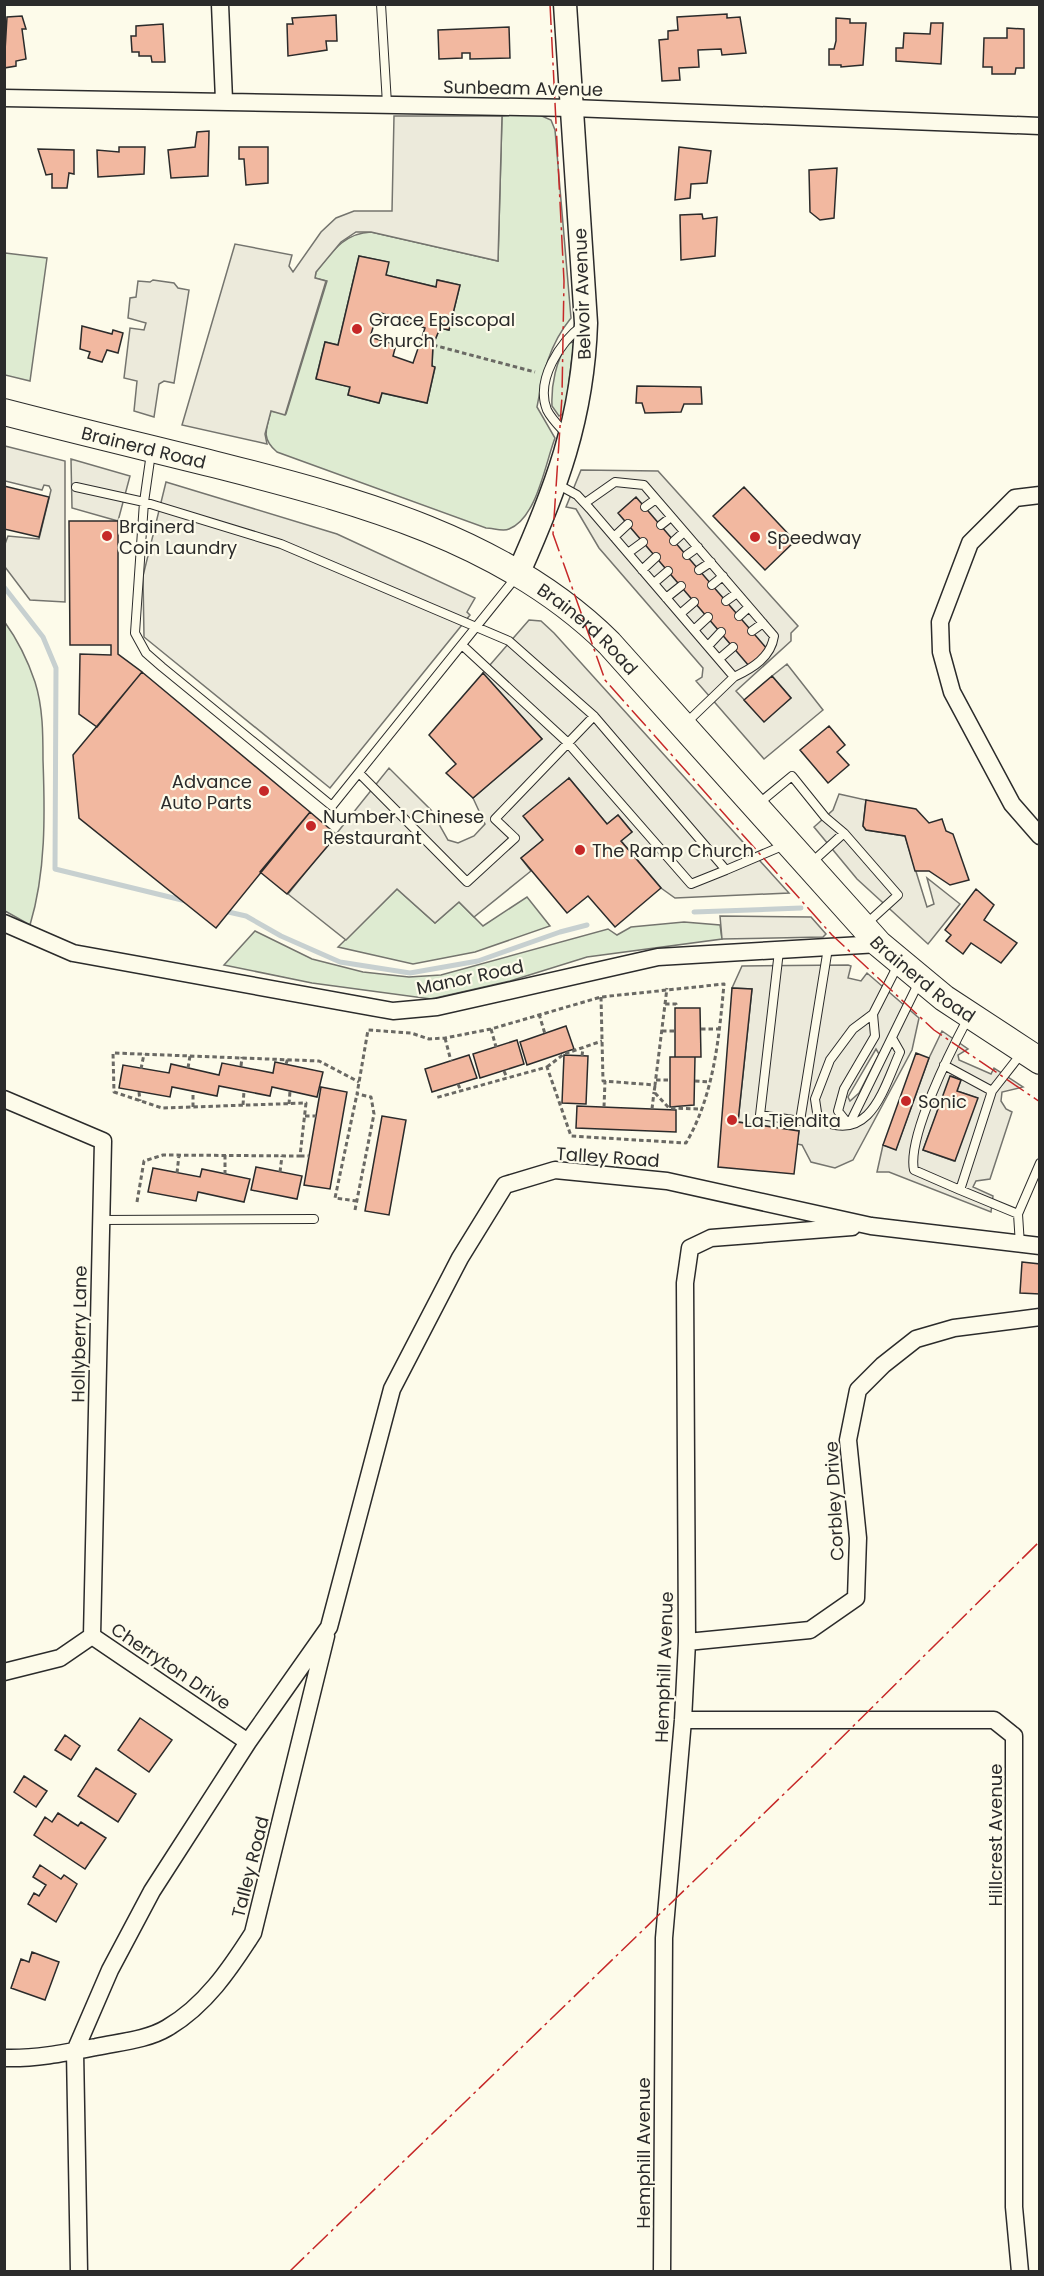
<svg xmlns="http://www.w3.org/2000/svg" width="1044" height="2276" font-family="Poppins,sans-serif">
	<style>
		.green { fill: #deebd1; stroke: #74746e; stroke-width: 1.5; fill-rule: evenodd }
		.parking { fill: #eceadb; stroke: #74746e; stroke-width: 1.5; fill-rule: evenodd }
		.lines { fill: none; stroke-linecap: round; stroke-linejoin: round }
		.stream { stroke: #c7d0d0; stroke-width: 5 }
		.building { fill: #f2b8a0; stroke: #2b2b2b; stroke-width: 1.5; fill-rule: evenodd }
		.lane-casing { stroke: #2b2b2b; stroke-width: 10 }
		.street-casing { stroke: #2b2b2b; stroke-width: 19 }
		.secondary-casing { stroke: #2b2b2b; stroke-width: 25 }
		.primary-casing { stroke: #2b2b2b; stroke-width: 28 }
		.path { stroke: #6a6964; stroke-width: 3; stroke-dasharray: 4.5 3; stroke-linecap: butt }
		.lane { stroke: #fdfbea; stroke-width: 8 }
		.street { stroke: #fdfbea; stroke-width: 16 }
		.secondary { stroke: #fdfbea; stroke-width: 22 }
		.primary { stroke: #fdfbea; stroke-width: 26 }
		.power { stroke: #c62828; stroke-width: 1.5; stroke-dasharray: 21 4.5 3 4.5; stroke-linecap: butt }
		.poi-dot { fill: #c62828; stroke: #fdfbea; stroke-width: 2 }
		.labels { text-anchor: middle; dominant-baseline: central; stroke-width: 4.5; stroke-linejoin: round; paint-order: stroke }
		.street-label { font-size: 18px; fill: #2b2b2b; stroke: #fdfbea }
		.poi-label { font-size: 18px; fill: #2b2b2b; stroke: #fdfbea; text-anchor: start }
	</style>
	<rect width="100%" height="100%" fill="#fdfbea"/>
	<path class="green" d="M535,113L551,120L555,130L571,318C549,345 543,373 537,407L555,438C545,464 537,518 509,529C503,532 493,528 486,528L277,452C261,439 266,429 271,411L286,414L327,281L315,278L316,272C332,252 344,233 371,232L498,261L502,116ZM359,256L388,262L386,275L436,287L438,280L460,285L449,330L440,328L433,345L432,366L435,368L427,403L382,393L379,403L348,395L350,387L316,378L325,342L338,345Z
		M5,253L47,258L30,381L5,375Z
		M574,342L565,413L559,416L552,406C551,385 556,360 568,343Z
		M4,621C17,639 28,661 35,682C43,707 43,735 43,760C45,814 46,872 30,925L5,911Z
		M397,889L435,923L459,902L483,926L527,897L550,926L475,952L413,964L338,947Z
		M684,922L720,925L722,939L587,957L510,981L431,999L312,983L224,965L255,931L312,959L363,972L409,977L441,975L608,929L617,935L631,927Z"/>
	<path class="parking" d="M394,116H502L498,261L371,232H356L341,242L316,272L315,278L326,281L285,415L271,411L265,434L267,444L182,425L235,244L292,255L289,266L293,272L321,232L336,218L354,211H392Z
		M153,280L174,283L178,288L189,290L174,383L164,381L159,384L154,417L134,411L137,381L124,378L130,328L144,330L146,323L128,318L130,298L136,297L138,281L150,282Z
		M5,446L65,461V602L30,600L5,567V544L8,536L39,539L51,490L49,486L44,485L42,490L5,481Z
		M71,459L130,476L118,521L72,508Z
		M581,470L658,471L798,626L791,633V641L736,691L764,721L791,698L772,676L787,664L823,710L764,759L696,681L702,677L703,668L599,548L576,509L566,507Z
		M166,482L337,534L475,598L467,612L470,615L330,788L144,637L143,576Z
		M529,620L541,621L554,633L789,893L675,898L661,888L621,841L632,832L618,815L607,824L569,778L543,840L521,858L531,871L474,917L459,902L435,923L397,889L346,940L288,894L389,768L431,810L448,840L458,843L474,836L485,824L473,798L542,739L483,673Z
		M839,794L866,800L863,826L866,830L905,836L927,907L934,904L927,878L960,904L928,944L857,879L814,827L833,810Z
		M720,916L811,917L826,934L823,937L722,939Z
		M848,965L851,966L848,978L861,981L867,973L919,1018L912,1050L853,1160L835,1168L811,1162L802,1145L797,1144L799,1131L738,1122L752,989L732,988L742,966ZM876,1049L879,1054L859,1093L850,1101L848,1097L852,1090Z
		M942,1031L968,1049L958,1055L959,1060L991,1074L994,1068L1023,1087L1002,1092L1001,1101L1006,1109L1012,1112L990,1179L976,1181L973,1187L993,1196L991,1212L889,1172H877L883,1145L896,1149L929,1058ZM951,1076L961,1080L957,1091L977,1098L954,1161L923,1150Z"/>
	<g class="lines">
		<path class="stream" d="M4,587L43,637L56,668L55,869L186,901
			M224,911L246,916L281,936L340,962L410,973L478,961L560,932L587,925
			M694,912L801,908"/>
	</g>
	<path class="building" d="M727,14V18L740,17L746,53L722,55L721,49L698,50L699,67L679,68L680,80L662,81L659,40L668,39V31L678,30L677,17Z
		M336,15L337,41H326L327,50L288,56L287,24H293L292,18Z
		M22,16L26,29H22L26,59L16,61V66L4,68L7,17Z
		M836,18L850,19V23H866L863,65L841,67V65H829V49H834L836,41Z
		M931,23H943L941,64L896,61V48H903L904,33L930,34Z
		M163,24L165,62H152L151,56H139V52H132L131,36H136V26Z
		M509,27L510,58L470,59V53H462V58L439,59L438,30Z
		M1007,28L1024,29V68H1016L1015,74H992V67H983L984,38H1007Z
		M209,131L208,176L171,178L168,150L195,147L197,132Z
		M119,147H145L144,174L98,177L97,150L119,152Z
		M239,147H268V183L246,185L244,159H239Z
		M679,147L711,151L707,183L691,184L690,198L675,200Z
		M38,149L74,150V174L69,173L67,188H52V174L46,175Z
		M837,168L834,218L820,220L810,212L809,170Z
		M702,214L703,219L717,217L715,256L681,260L680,215Z
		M359,256L389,262L386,275L436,287L437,280L460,285L449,330L440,328L433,345L432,366L435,367L427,403L382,393L379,403L348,395L350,387L316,379L325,342L338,345ZM378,312L425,328L413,363L393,356L396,345L370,337Z
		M82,326L112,334L113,330L123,333L118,353L107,350L102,362L88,358L90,352L80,349Z
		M637,386L701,387L702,404H684L681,412L645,413L642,403H636Z
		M4,486L49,497L39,537L4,529Z
		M744,487L795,541L765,570L713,516Z
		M636,497L768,650L749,666L618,513Z
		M69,521H118V654L142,672L97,727L79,714L80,654L111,655V645H70Z
		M142,672L310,812L216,928L79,818L73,755Z
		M483,673L542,739L473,798L446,773L456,764L429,735Z
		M772,676L791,698L764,722L744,700Z
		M829,726L845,745L837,752L849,765L828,783L800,750Z
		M569,778L607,824L618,815L632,832L621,841L661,888L615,927L588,896L567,913L521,858L543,840L523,816Z
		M866,800L916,809L929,823L942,819L946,831L953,834L969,880L950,885L929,871H915L905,836L866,830L863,826Z
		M310,812L337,835L287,894L260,872Z
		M976,889L994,905L984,920L1017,943L1001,963L971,943L963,954L946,941L951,935L945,930Z
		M732,988L752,989L738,1122L799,1131L794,1174L718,1167Z
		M675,1008H700L701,1057H675Z
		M566,1026L574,1049L527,1065L520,1042Z
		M517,1040L524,1064L480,1078L473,1054Z
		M916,1053L929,1058L896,1150L883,1145Z
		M469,1055L477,1078L432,1092L425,1069Z
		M564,1055L588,1056L586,1104L562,1103Z
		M670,1057H695L694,1105L670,1107Z
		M275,1062L323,1072L317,1097L272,1087L270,1096L219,1086L217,1096L172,1087L170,1097L119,1088L123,1065L169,1073L171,1064L219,1075L222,1063L273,1073Z
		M950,1076L961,1080L957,1091L978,1098L955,1161L923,1150Z
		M321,1087L347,1092L330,1189L304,1185Z
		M577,1106L676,1110V1132L576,1128Z
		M382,1116L406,1120L389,1215L365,1211Z
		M256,1167L302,1176L297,1199L251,1190Z
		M153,1168L200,1177L202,1169L250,1179L244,1202L198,1192L196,1201L148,1192Z
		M1022,1262L1040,1264V1294L1020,1293Z
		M140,1718L172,1740L149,1772L118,1750Z
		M65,1735L80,1746L71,1760L55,1750Z
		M96,1768L136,1794L118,1822L78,1796Z
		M24,1776L47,1791L36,1807L14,1792Z
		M58,1813L78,1826L81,1822L106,1838L85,1869L34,1835L45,1817L52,1822Z
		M40,1865L61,1879L64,1875L77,1884L56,1922L28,1904L34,1893L39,1896L46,1885L33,1877Z
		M32,1952L59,1962L45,2000L11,1988L21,1959L29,1962Z"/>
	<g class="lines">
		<defs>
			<path id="lane" d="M381,4L387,104
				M568,436C561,428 552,420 547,410C535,380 560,342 583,325
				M151,453L144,502L135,633L146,653L162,667L332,806L517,576
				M557,484L577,495L590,509L734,677L684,725
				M76,487L144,502L281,544L509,641L594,716L726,870L787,844
				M585,503L615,482L644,485L774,636C771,657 753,668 734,677
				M645,507L656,499
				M661,525L671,517
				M614,537L628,524
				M674,541L684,532
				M628,553L643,542
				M687,555L698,547
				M642,570L656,557
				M699,570L711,562
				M654,583L668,571
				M712,585L723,576
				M666,598L681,586
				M726,601L737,593
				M680,614L694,602
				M739,616L749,607
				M694,630L708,617
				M752,631L763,623
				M462,645L567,742L691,884L726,870
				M708,646L721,632
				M719,659L733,647
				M359,773L467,882L515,838L495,819L594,716
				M757,805L792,776L825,817L844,833
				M810,864L844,833L898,895L865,925
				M779,951L760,1115L800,1121L828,948
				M873,1014L853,1029L830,1060L815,1099L818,1119C870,1145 883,1090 900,1052L892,1038
				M968,1018C951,1050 907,1137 914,1170L960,1190L992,1091L1021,1054
				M944,1065L992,1091
				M849,1125L838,1111L844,1089L875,1036L873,1014L899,963
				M849,1125L919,982
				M960,1190L1018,1214
				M101,1220L314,1219
				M1020,1245L1018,1214L1040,1163"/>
			<path id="street" d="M220,4L224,100
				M4,98L572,108L1040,126
				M1040,495L1015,498L970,543L940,622L941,652L952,692L1012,804L1040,836
				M4,923L73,953L393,1011L437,1007L658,957L879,944
				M4,1099L103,1141L92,1636
				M687,1642L810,1630L856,1598L858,1538L848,1440L858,1390L883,1365L916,1339L954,1328L1040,1317
				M4,1672L60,1658L92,1636L248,1742
				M683,1720H994L1014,1736V2207L1020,2272
				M4,2058C35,2059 65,2053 96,2047C119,2042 147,2040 167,2028C205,2006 230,1969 253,1933L326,1636
				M79,2272L75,2051L110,1970L152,1891L248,1742L329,1627L392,1389L460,1258L505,1185L555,1170L667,1181L871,1226L1040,1246
				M662,2272L664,1938L683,1720L687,1642L685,1283L690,1248L711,1238L852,1227"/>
			<path id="secondary" d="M518,574C556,489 583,418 586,323L565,4"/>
			<g id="primary">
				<path id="s1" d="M4,412C77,431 149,448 221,466C358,501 505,540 609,643L879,944L944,998L1040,1061"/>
			</g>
		</defs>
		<use href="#lane" class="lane-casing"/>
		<use href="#street" class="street-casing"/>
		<use href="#secondary" class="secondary-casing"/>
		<use href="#primary" class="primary-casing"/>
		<path class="path" d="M433,345L535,372
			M601,997L603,1081L655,1085L667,988
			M665,1004H676L677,1008
			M539,1014L545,1034
			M491,1029L496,1047
			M701,1029H720
			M662,1031H675
			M445,1038L451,1061
			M582,1056L583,1048
			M286,1064L288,1058
			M241,1066L242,1057
			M547,1067L564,1054L602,1041
			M188,1068L190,1056
			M141,1069L144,1054
			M504,1071L507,1078
			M656,1080H670
			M695,1081L710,1082
			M458,1084L461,1091
			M655,1086L654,1092L669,1108L702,1109
			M139,1092L140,1101
			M289,1104L290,1091
			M243,1105L244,1091
			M193,1107V1092
			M604,1107L605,1081
			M652,1109L654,1092
			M305,1116H316
			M225,1155V1174
			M300,1156H309
			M280,1172L282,1156
			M177,1173L179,1155
			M357,1201L335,1198L357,1094
			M137,1202L144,1161L163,1155L300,1156L306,1103L162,1108L114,1092L113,1053L319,1061L359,1082
			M355,1210L374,1114L371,1097L357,1094L368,1030L411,1033L429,1039L445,1038L491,1029L601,997L724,984C719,1038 714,1095 686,1143L571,1136L547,1067L435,1098"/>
		<use href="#lane" class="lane"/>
		<use href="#street" class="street"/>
		<use href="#secondary" class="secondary"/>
		<use href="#primary" class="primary"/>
		<path class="power" d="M550,4L564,281L562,396L553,534L605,680L832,935L934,1030L1040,1102
			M289,2272L816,1763L1040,1541"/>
	</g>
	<g class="poi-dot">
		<circle cx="357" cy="329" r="6"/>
		<circle cx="107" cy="536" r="6"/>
		<circle cx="755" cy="537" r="6"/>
		<circle cx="264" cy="791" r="6"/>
		<circle cx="311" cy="826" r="6"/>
		<circle cx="580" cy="850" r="6"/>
		<circle cx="906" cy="1101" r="6"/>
		<circle cx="732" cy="1120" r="6"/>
	</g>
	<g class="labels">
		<g class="street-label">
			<text transform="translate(523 88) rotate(1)">Sunbeam Avenue</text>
			<text transform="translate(582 294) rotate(-92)">Belvoir Avenue</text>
			<text stroke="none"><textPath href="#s1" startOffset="144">Brainerd Road</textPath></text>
			<text stroke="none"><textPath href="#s1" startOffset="630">Brainerd Road</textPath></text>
			<text transform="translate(470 977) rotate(-12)">Manor Road</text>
			<text stroke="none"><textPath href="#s1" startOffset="1116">Brainerd Road</textPath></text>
			<text transform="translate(608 1157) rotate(4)">Talley Road</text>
			<text transform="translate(79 1334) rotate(-89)">Hollyberry Lane</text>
			<text transform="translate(834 1501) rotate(-93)">Corbley Drive</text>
			<text transform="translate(171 1666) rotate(34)">Cherryton Drive</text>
			<text transform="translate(664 1667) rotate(-88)">Hemphill Avenue</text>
			<text transform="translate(995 1835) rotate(-90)">Hillcrest Avenue</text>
			<text transform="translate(250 1867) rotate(-76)">Talley Road</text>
			<text transform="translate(643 2153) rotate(-90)">Hemphill Avenue</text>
		</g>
		<g class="poi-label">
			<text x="369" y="319">Grace Episcopal<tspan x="369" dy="21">Church</tspan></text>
			<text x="119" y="526">Brainerd<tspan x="119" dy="21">Coin Laundry</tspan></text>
			<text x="767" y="537">Speedway</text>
			<text x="252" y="781" text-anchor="end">Advance<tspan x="252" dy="21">Auto Parts</tspan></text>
			<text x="323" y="816">Number 1 Chinese<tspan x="323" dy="21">Restaurant</tspan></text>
			<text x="592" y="850">The Ramp Church</text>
			<text x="918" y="1101">Sonic</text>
			<text x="744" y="1120">La Tiendita</text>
		</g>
	</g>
	<rect width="1044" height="2276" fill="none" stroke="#2b2b2b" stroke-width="12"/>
</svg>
